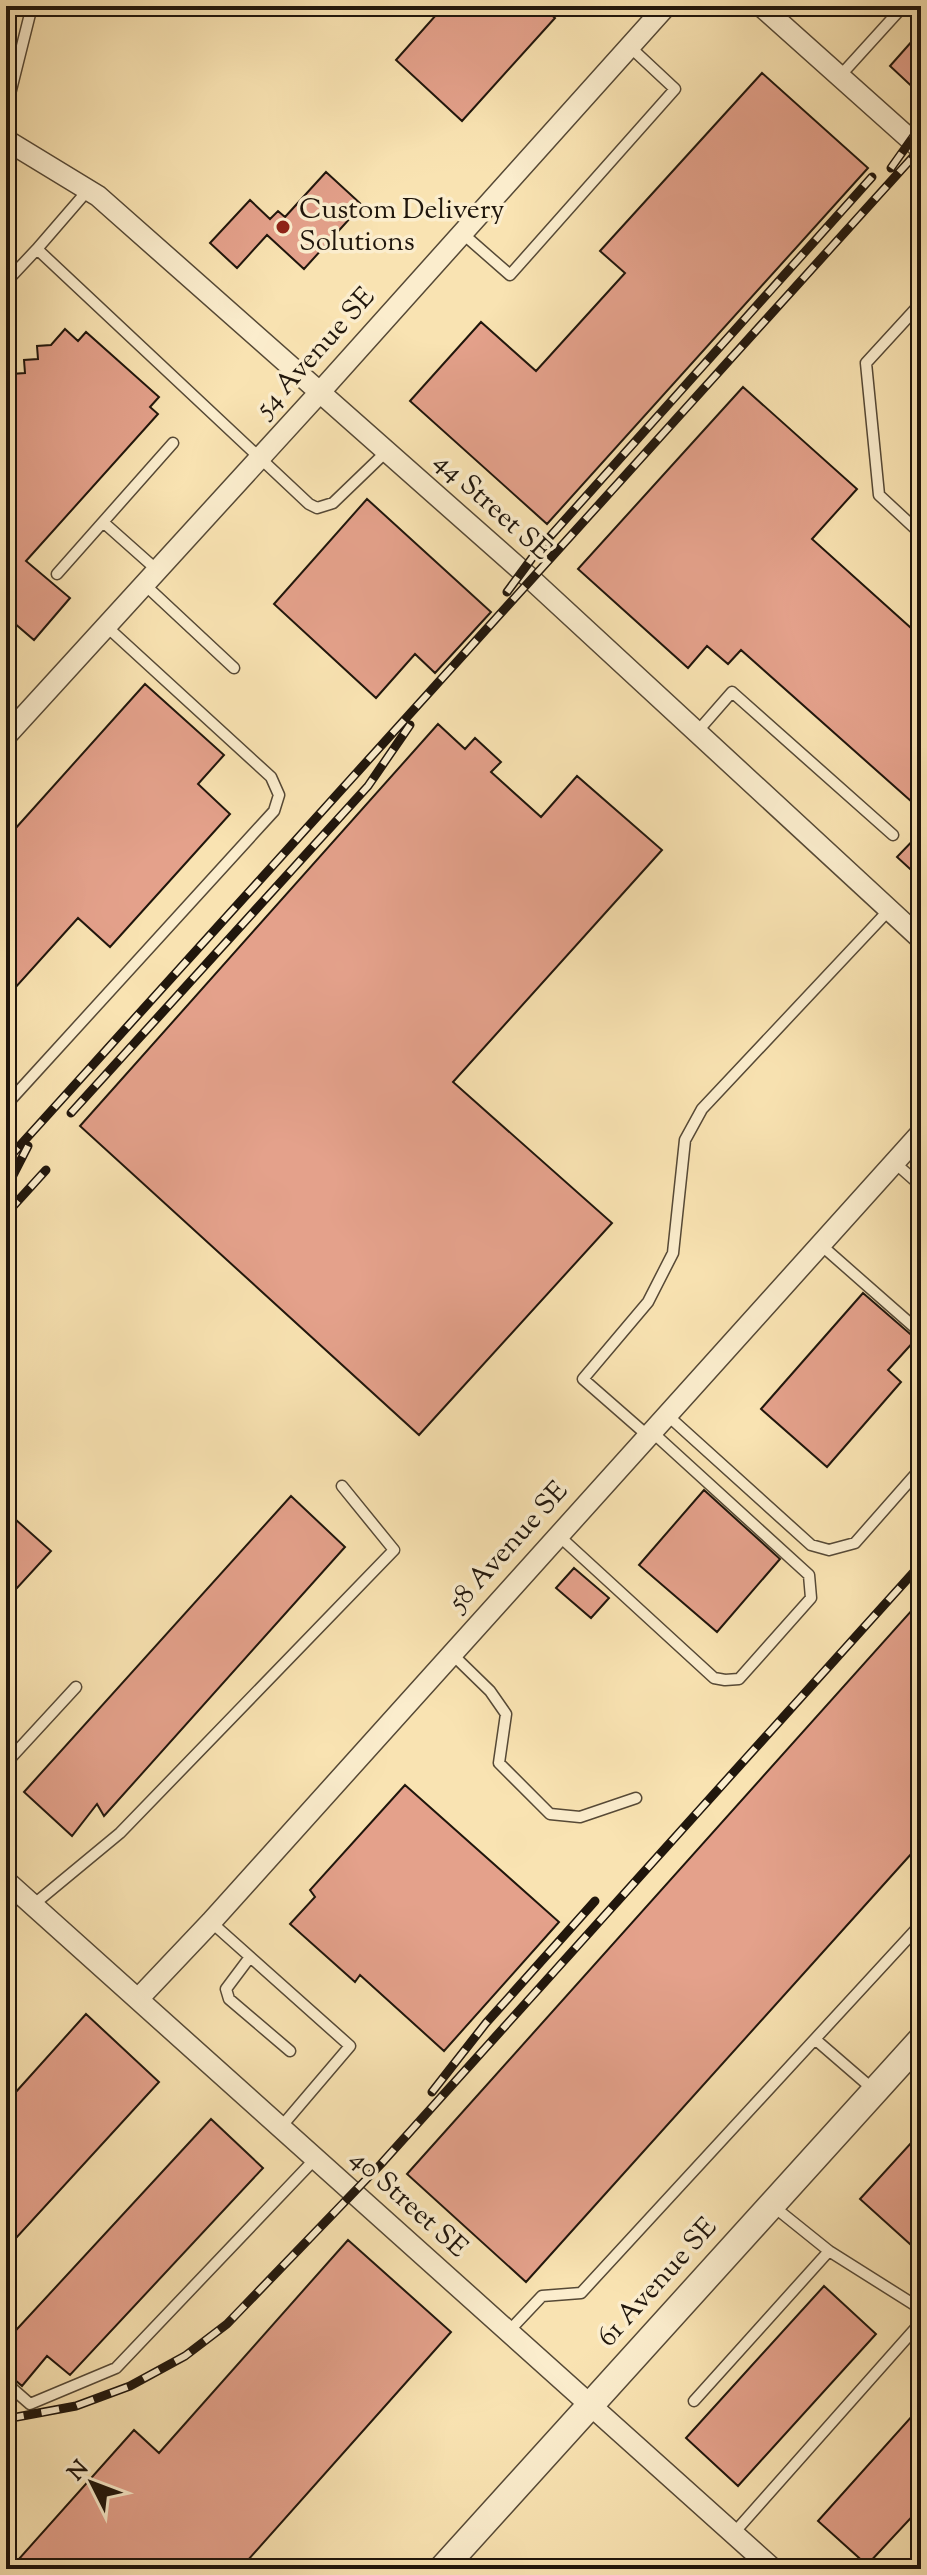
<svg xmlns="http://www.w3.org/2000/svg" width="927" height="2575" font-family="'Sorts Mill Goudy',serif">
	<style>
		.building { fill: #e4a18b; stroke: #20160c; stroke-width: 2 }
		.lines { fill: none; stroke-linecap: round; stroke-linejoin: round }
		.service-casing { stroke: #564936; stroke-width: 13 }
		.minor-casing { stroke: #564936; stroke-width: 23 }
		.tertiary-casing { stroke: #564936; stroke-width: 29 }
		.service { stroke: #fbedcd; stroke-width: 10 }
		.minor { stroke: #fbedcd; stroke-width: 20 }
		.tertiary { stroke: #fbedcd; stroke-width: 26 }
		.rail-casing { stroke: #20160c; stroke-width: 9 }
		.rail { stroke: #fbedcd; stroke-width: 6; stroke-dasharray: 18; stroke-linecap: butt }
		.poi-dot { fill: #8f2418; stroke: #fbedcd; stroke-width: 3 }
		.labels { text-anchor: middle; dominant-baseline: central; stroke-width: 7; stroke-linejoin: round; paint-order: stroke }
		.poi-label { font-size: 28px; fill: #20160c; stroke: #fbedcd; text-anchor: start }
		.street-label { font-size: 28px; fill: #20160c; stroke: #fbedcd }
	</style>
	<rect width="100%" height="100%" fill="#f9e3b2"/>
	<filter id="stains"><feTurbulence type="fractalNoise" baseFrequency=".0025" numOctaves="4"/><feColorMatrix values="0 0 0 0 .2 0 0 0 0 .09 0 0 0 0 .02 0 0 0 .5 -.17"/></filter>
	<radialGradient id="worn" r=".72"><stop offset=".6" stop-color="#630" stop-opacity="0"/><stop offset="1" stop-color="#630" stop-opacity=".3"/></radialGradient>
	<path class="building" d="M444,6H541L555,18L462,121L396,60Z
		M921,31V95L890,66Z
		M762,73L868,168L547,524L410,401L481,322L536,371L625,273L600,251Z
		M326,172L362,205L304,269L267,235L237,268L210,243L250,200L270,219L278,211L285,217Z
		M65,329L78,341L86,332L159,397L150,407L158,414L26,561L70,598L34,640L6,616V380L11,374L25,373L24,360L38,359L37,346L51,345Z
		M743,387L857,489L812,539L921,637V810L741,650L728,664L707,646L688,668L578,569Z
		M367,499L491,612L435,673L415,654L376,698L274,604Z
		M145,684L224,755L198,784L230,814L110,947L78,918L6,998V839Z
		M438,724L465,749L475,738L501,762L491,772L541,817L577,776L662,850L453,1082L612,1223L419,1435L80,1126Z
		M921,832V879L897,857Z
		M863,1293L916,1339L888,1370L901,1382L827,1467L761,1409Z
		M704,1490L780,1559L717,1632L639,1565Z
		M291,1496L345,1547L104,1816L97,1804L72,1836L24,1792Z
		M6,1511L51,1551L6,1600Z
		M574,1568L609,1598L591,1618L556,1588Z
		M921,1600V1843L526,2282L407,2174Z
		M405,1785L559,1922L444,2051L360,1975L355,1982L290,1924L315,1897L310,1890Z
		M86,2014L159,2082L6,2249V2103Z
		M211,2119L263,2168L70,2375L47,2356L22,2386L6,2372V2341Z
		M921,2132V2254L860,2199Z
		M348,2240L451,2332L240,2569H10L134,2430L159,2453Z
		M824,2286L876,2334L738,2486L686,2438Z
		M921,2406V2507L867,2565L818,2521Z"/>
	<g class="lines">
		<defs>
			<path id="service" d="M840,76L899,11L894,6
				M6,110L32,6
				M88,190L37,249L309,504L317,508L333,503L387,451
				M462,233L510,275L675,89L629,46
				M6,282L37,249
				M921,303L866,363L879,495L921,534
				M103,522L157,570
				M57,574L173,443
				M144,584L234,668
				M697,732L732,692L893,835
				M6,1105L274,811L279,795L271,777L106,626
				M895,1163L921,1186
				M821,1245L921,1333
				M666,1414L811,1545L829,1550L855,1543L921,1468
				M647,1435L583,1379L648,1302L673,1253L685,1140L702,1109L889,910
				M558,1535L714,1678L725,1680L739,1679L811,1598L809,1575L651,1431
				M451,1653L490,1691L506,1714L499,1763L550,1814L580,1817L636,1798
				M6,1763L76,1687
				M33,1905L120,1833L394,1550L342,1486
				M211,1922L350,2046L281,2127
				M250,1957L226,1989L229,1999L290,2051
				M816,2040L875,2091
				M773,2206L829,2251L921,2309
				M508,2332L542,2296L581,2293L921,1924
				M6,2383L30,2404L116,2368L315,2159
				M694,2401L829,2251
				M733,2534L921,2322"/>
			<path id="minor" d="M761,6L921,149
				M6,140L98,196L531,579L921,939
				M6,736L320,392L666,6
				M6,1881L773,2569
				M139,1998L211,1922L921,1133"/>
			<path id="tertiary" d="M442,2569L921,2040"/>
		</defs>
		<use href="#service" class="service-casing"/>
		<use href="#minor" class="minor-casing"/>
		<use href="#tertiary" class="tertiary-casing"/>
		<use href="#service" class="service"/>
		<use href="#minor" class="minor"/>
		<use href="#tertiary" class="tertiary"/>
		<defs>
			<path id="rail" d="M891,168L921,126
				M507,592L538,550L872,177
				M71,1113L368,786L410,725
				M6,1161L921,148
				M6,1189L28,1146
				M6,1214L46,1170
				M432,2092L486,2023L595,1901
				M6,2419L76,2406L130,2386L185,2356L227,2324L381,2164L921,1564"/>
		</defs>
		<use href="#rail" class="rail-casing"/>
		<use href="#rail" class="rail"/>
	</g>
	<circle class="poi-dot" cx="283" cy="227" r="8"/>
	<g class="labels">
		<g class="poi-label">
			<text x="299" y="211">Custom Delivery<tspan x="299" dy="32">Solutions</tspan></text>
		</g>
		<g class="street-label">
			<text transform="translate(316 353) rotate(-48)">54 Avenue SE</text>
			<text transform="translate(492 507) rotate(42)">44 Street SE</text>
			<text transform="translate(509 1547) rotate(-48)">58 Avenue SE</text>
			<text transform="translate(408 2204) rotate(42)">40 Street SE</text>
			<text transform="translate(658 2283) rotate(-48)">61 Avenue SE</text>
		</g>
	</g>
	<rect width="927" height="2575" fill="none" stroke="#f9e3b2" stroke-width="32"/>
	<rect x="8" y="8" width="911" height="2559" fill="none" stroke="#20160c" stroke-width="4"/>
	<rect x="16" y="16" width="895" height="2543" fill="none" stroke="#20160c" stroke-width="2"/>
	<g transform="translate(92 2483) rotate(312)" stroke="#fbedcd" stroke-width="6" paint-order="stroke">
	<path d="M0-6L14 30L0 20L-14 30Z" fill="#20160c"/>
	<text y="-12" font-size="22" font-weight="bold" text-anchor="middle" fill="#20160c">N</text>
	</g>
	<rect width="100%" height="100%" filter="url(#stains)"/>
	<rect width="100%" height="100%" fill="url(#worn)"/>
</svg>
